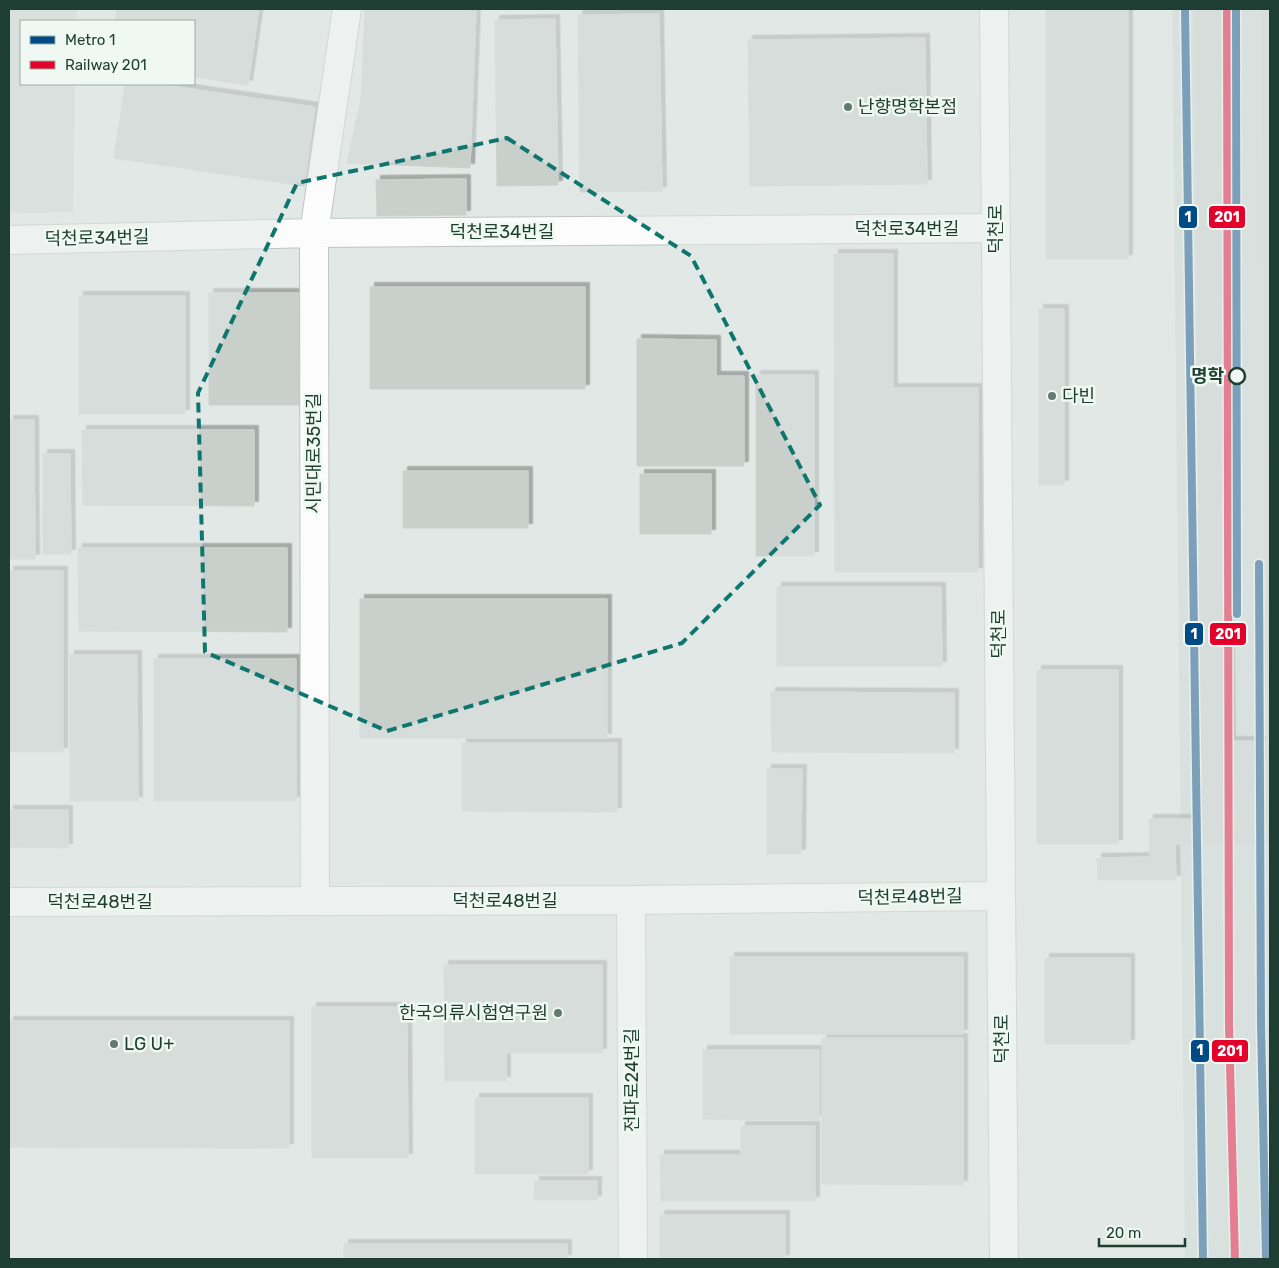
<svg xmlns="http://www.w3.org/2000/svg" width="1279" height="1268" font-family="Rubik,'Noto Sans KR',sans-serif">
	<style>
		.built { fill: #cfdad5 }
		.building { fill: #c9d0cc; stroke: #cad1ce; filter: url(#shadow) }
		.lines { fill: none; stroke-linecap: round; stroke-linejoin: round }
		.minor-casing { stroke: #bfc5c2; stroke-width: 30 }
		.tertiary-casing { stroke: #bfc5c2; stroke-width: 30 }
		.minor { stroke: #fbfcfb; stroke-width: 28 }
		.tertiary { stroke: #fbfcfb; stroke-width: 28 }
		.rail-1-casing { stroke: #eff8f3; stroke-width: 11 }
		.rail-1 { stroke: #e4002b; stroke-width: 8 }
		.metro-1-casing { stroke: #eff8f3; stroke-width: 11 }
		.metro-1 { stroke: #004a85; stroke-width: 8 }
		.marked { fill: none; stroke: #0f766e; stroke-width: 4; stroke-dasharray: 10 6; stroke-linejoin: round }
		.poi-dot { fill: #637971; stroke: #eff8f3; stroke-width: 2 }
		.stop-dot { fill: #eff8f3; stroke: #1e3d33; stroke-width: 2.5 }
		.labels { text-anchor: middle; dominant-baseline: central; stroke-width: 5; stroke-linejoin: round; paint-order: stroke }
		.poi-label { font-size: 18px; fill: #1e3d33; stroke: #eff8f3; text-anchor: start }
		.street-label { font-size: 18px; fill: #1e3d33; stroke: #eff8f3 }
		.stop-label { font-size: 18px; font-weight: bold; fill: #1e3d33; stroke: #eff8f3; text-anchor: end }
		.line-badge { stroke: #eff8f3; stroke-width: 2 }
		.badge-label { font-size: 14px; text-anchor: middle; font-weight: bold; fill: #fff }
	</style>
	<defs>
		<filter id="shadow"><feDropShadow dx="4.5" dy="-4.5" stdDeviation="0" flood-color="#0004"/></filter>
	</defs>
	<rect width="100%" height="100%" fill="#e2e8e5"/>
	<path class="built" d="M9,9H77L76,21H21V84H75L73,212L9,213Z
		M1172,9H1270V1259H1185Z"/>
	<path class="building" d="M117,9H259L248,85L194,77V21H115Z
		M365,9L476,11L470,168L347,163L361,99Z
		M1046,9H1128V259H1046Z
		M1195,9H1226L1230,669H1200Z
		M1262,9H1270V667H1267Z
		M659,14L662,191L580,192L578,15Z
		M555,19L558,185L497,186L495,20Z
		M925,38L927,184L750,186L748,40Z
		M125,84H157L315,107L304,186L114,158Z
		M466,179V215L377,216L376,180Z
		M834,254H893V388H978V572H835Z
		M370,287H585V389H370Z
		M209,293H302L303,405H209Z
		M79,296H185V414H79Z
		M1039,309H1064V485H1039Z
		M637,339L716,340V376H744V466H637Z
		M756,375H814V556H756Z
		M9,420H34L35,559H9Z
		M82,430H254V506L83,505Z
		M43,454H70L71,554H43Z
		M403,471H528V528H403Z
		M640,474H711V534H640Z
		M78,548H287V632L79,631Z
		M9,571H63V752H9Z
		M777,587H941L942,666H777Z
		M360,599H607V738H360Z
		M70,655H137L138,801H70Z
		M154,659H296V801H154Z
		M1267,667H1270V843L1175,844L1176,880H1098L1097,858L1150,857L1149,819H1200V669H1230L1231,741H1267Z
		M1037,670H1118V844H1037Z
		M771,692L954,693V753L772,752Z
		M462,743H617V812L462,811Z
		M767,769H802L801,854H767Z
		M9,810H68V848L9,847Z
		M730,957H963V1034H730Z
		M1045,958H1130V1044H1045Z
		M444,965H602V1053H506V1081H445Z
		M312,1007H407L408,1158H312Z
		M9,1021H289V1148L9,1147Z
		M822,1038H963V1185L822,1184Z
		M703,1050H819V1120L703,1119Z
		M475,1098H588V1174H475Z
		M741,1126H815V1201H661L660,1155H741Z
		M535,1181H597V1200H534Z
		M660,1215H785V1259H660Z
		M344,1244H567V1259H344Z"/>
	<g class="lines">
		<defs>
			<path id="minor" d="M9,240L314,233L996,228
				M631,900L633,1259
				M315,901L314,233L347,9
				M9,902L631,900L1001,896"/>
			<path id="tertiary" d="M994,9L1004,1259"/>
		</defs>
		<use href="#minor" class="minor-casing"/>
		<use href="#tertiary" class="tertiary-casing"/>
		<use href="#minor" class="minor"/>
		<use href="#tertiary" class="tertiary"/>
		<defs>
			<path id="rail-1" d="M1227,9L1229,1025L1235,1259"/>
		</defs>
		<use href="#rail-1" class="rail-1-casing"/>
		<use href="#rail-1" class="rail-1"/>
		<defs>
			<path id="metro-1" d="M1185,9L1203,1259
				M1236,9L1237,614
				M1259,564L1261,1024L1266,1259"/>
		</defs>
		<use href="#metro-1" class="metro-1-casing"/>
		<use href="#metro-1" class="metro-1"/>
	</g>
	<path d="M0 0H1279V1268H0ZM507,138L691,256L820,505L682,643L387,731L205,652L198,393L297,183Z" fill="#e2e8e5" fill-opacity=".55" fill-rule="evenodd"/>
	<path class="marked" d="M507,138L691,256L820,505L682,643L387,731L205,652L198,393L297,183Z"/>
	<g class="poi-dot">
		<circle cx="848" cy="107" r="5"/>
		<circle cx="1052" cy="396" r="5"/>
		<circle cx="558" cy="1013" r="5"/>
		<circle cx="114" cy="1044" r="5"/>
	</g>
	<circle class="stop-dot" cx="1237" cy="376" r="8"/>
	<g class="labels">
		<g class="poi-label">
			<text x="858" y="107">난향명학본점</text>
			<text x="1062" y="396">다빈</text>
			<text x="548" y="1013" text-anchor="end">한국의류시험연구원</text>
			<text x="124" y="1044">LG U+</text>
		</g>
		<g class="street-label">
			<text x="907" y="229">덕천로34번길</text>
			<text transform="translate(996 229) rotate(-90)">덕천로</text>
			<text x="502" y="232">덕천로34번길</text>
			<text transform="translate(97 238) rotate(-1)">덕천로34번길</text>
			<text transform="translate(314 453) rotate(-90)">시민대로35번길</text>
			<text transform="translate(999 634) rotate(-90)">덕천로</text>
			<text transform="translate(910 897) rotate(-1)">덕천로48번길</text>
			<text x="505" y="901">덕천로48번길</text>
			<text x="100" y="902">덕천로48번길</text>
			<text transform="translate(1002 1039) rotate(-90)">덕천로</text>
			<text transform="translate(632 1080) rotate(-90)">전파로24번길</text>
		</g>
		<g class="stop-label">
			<text x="1224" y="376">명학</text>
		</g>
	</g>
	<g class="line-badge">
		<rect x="1178" y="205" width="20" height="24" rx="5" fill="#004a85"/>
		<rect x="1208" y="205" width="38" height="24" rx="5" fill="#e4002b"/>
		<rect x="1184" y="622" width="20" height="24" rx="5" fill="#004a85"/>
		<rect x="1209" y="622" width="38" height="24" rx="5" fill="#e4002b"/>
		<rect x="1190" y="1039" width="20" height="24" rx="5" fill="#004a85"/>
		<rect x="1211" y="1039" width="38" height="24" rx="5" fill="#e4002b"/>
	</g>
	<g class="badge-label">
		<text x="1188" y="222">1</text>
		<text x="1227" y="222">201</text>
		<text x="1194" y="639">1</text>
		<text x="1228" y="639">201</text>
		<text x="1200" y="1055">1</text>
		<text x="1230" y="1056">201</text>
	</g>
	<rect width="1279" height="1268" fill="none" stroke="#1e3d33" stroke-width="20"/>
	<rect x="20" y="20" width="175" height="65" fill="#eff8f3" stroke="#9bada6"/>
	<rect x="30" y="36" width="25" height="8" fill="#004a85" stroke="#9bada6"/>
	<text x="65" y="45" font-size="15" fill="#1e3d33">Metro 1</text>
	<rect x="30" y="61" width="25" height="8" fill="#e4002b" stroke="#9bada6"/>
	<text x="65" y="70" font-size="15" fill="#1e3d33">Railway 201</text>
	<path d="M1099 1238v8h86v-8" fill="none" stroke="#1e3d33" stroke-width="2.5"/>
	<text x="1106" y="1238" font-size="15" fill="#1e3d33" stroke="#eff8f3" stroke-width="4" paint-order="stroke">20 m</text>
</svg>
